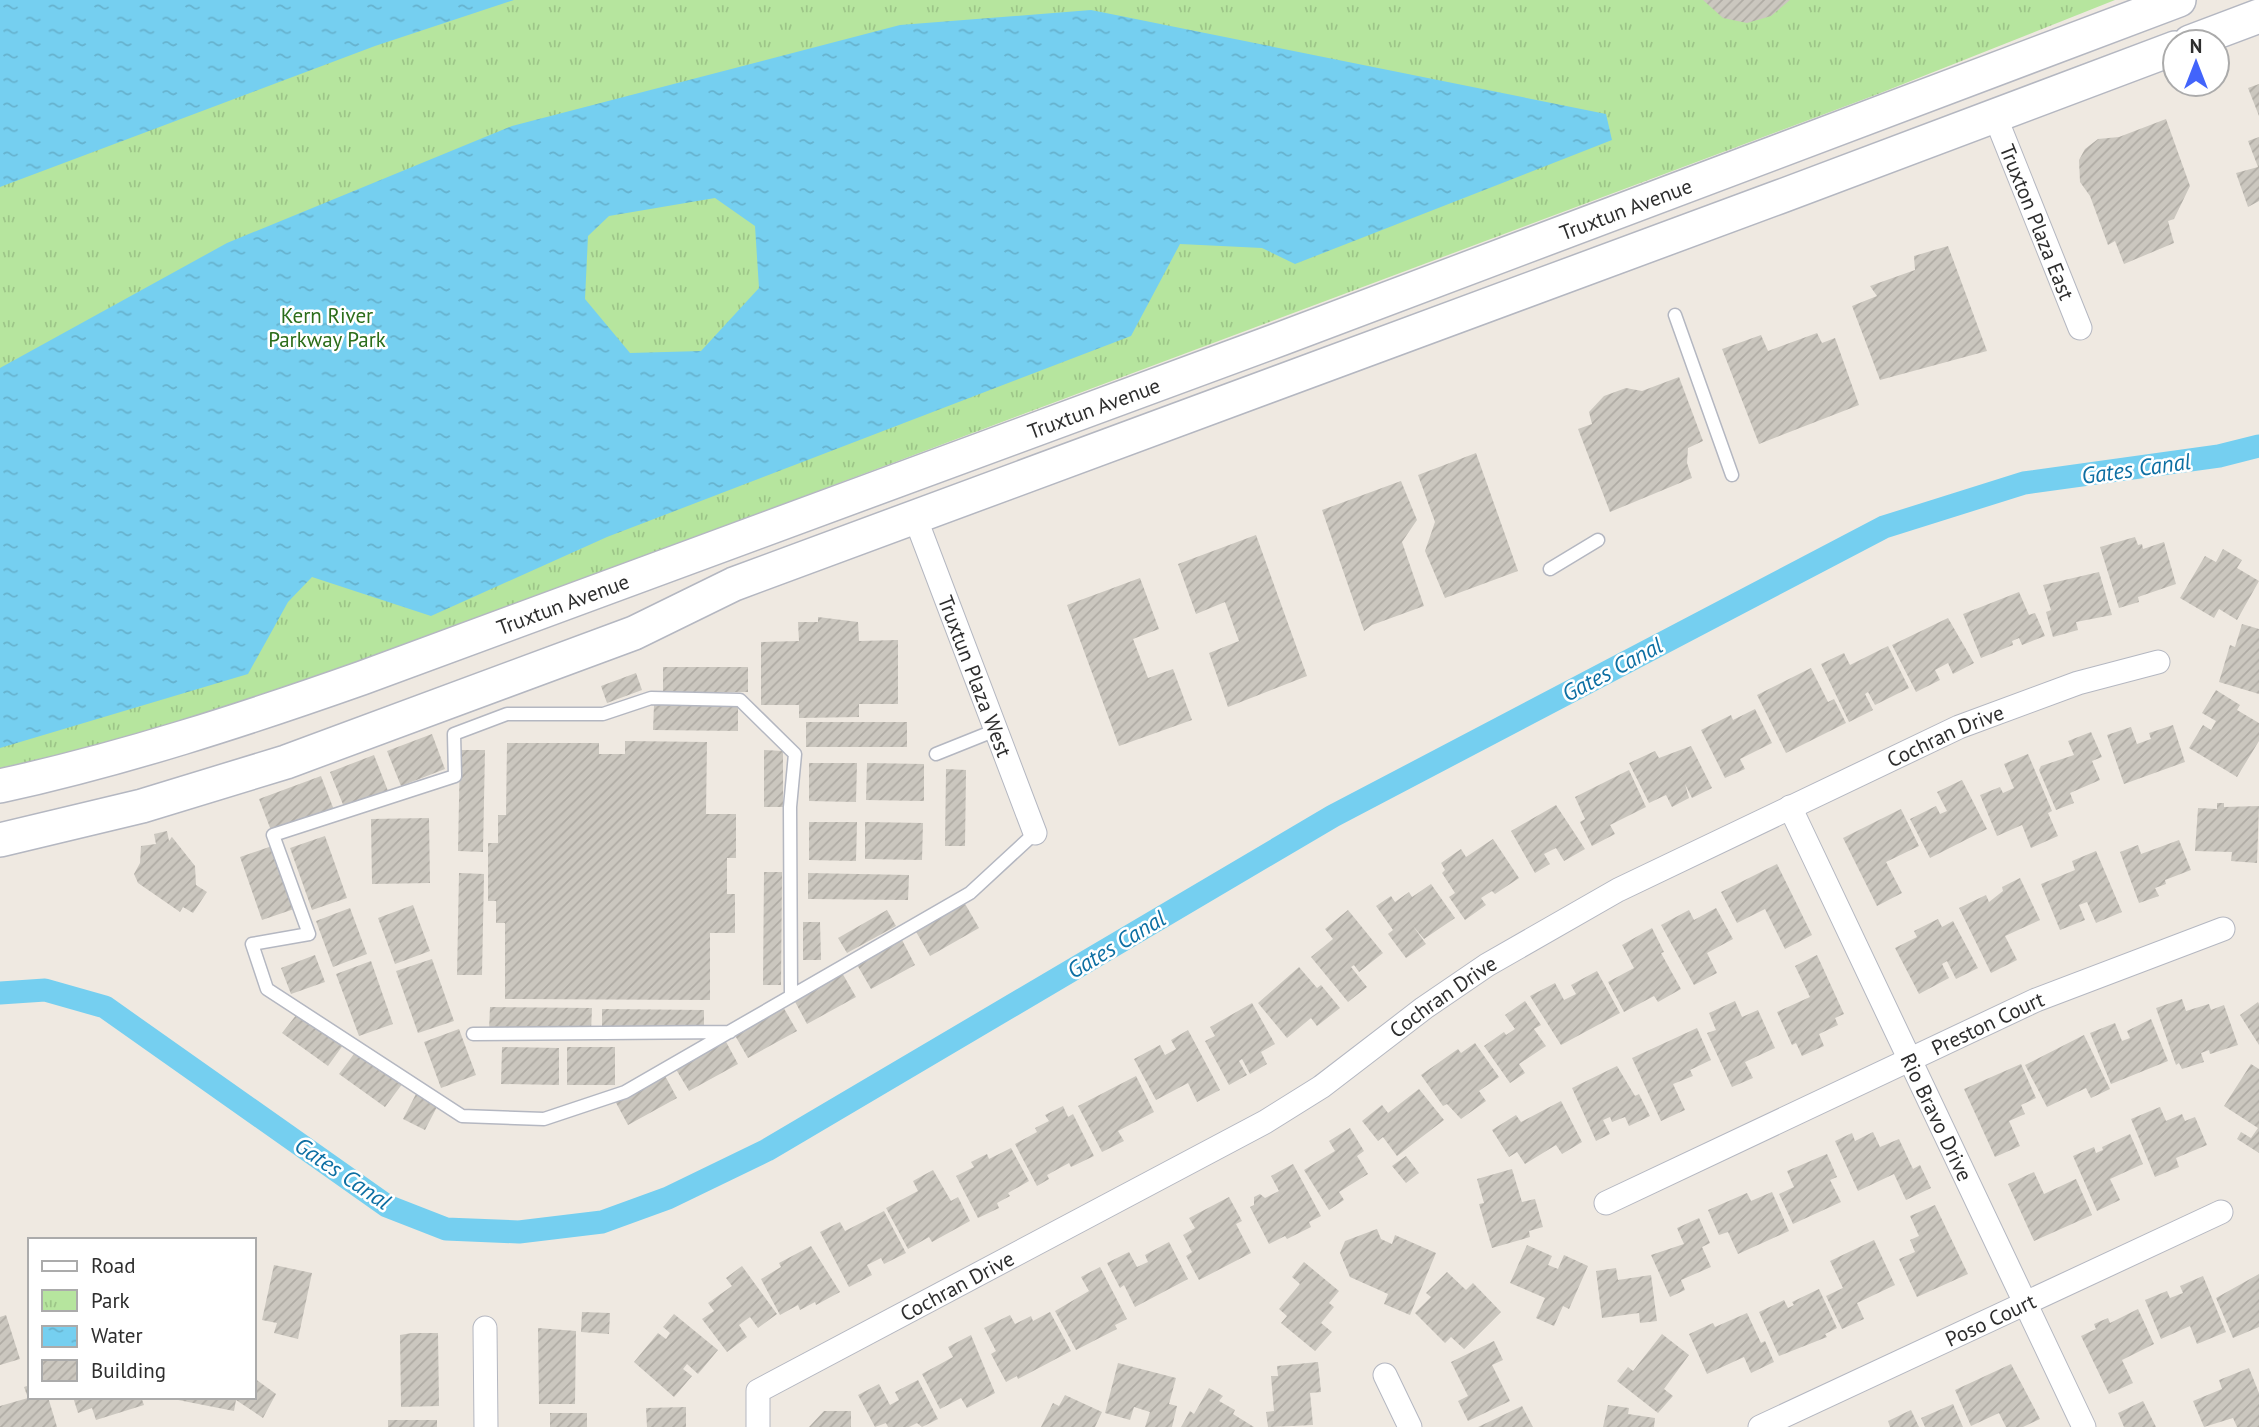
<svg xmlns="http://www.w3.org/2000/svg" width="2259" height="1427" font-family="'PT Sans',sans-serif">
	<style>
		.park { fill: url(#park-tufts) }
		.water { fill: url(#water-ripples); fill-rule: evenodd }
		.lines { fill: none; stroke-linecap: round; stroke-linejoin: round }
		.canal { stroke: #75cff0; stroke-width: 23 }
		.building { fill: url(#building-hatch) }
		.lane-casing { stroke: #b4b7c1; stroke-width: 15 }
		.street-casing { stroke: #b4b7c1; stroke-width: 25 }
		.secondary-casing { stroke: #b4b7c1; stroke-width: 36 }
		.lane { stroke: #fff; stroke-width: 12 }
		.street { stroke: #fff; stroke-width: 23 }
		.secondary { stroke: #fff; stroke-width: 33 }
		.labels { text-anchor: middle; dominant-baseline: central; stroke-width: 5; stroke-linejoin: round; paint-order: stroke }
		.street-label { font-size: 21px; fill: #2e2e2e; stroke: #fff }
		.park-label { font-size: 21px; fill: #2c6e1b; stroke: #fff }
		.water-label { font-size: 23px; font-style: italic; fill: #0d6fa3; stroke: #fff }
	</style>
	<defs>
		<pattern id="park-tufts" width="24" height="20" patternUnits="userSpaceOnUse" patternTransform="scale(1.75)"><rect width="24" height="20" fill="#b6e59e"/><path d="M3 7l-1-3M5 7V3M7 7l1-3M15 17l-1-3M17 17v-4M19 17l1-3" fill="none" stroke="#9dc588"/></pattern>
		<pattern id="water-ripples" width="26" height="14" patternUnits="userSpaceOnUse" patternTransform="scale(1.75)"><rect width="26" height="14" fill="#75cff0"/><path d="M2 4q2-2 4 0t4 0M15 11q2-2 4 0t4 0" fill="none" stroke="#66b2ce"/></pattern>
		<pattern id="building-hatch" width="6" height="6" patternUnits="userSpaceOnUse" patternTransform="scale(1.75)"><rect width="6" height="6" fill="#cbc7bf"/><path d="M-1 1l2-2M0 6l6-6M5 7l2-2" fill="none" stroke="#afaba4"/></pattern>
	</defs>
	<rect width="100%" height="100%" fill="#efe9e1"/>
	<path class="park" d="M0,0H2115L1878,94L348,667C234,706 118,743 0,768Z"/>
	<path class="water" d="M0,0H514L375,46L0,187Z
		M1091,10L1606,114L1612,140L1295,264L1262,248L1180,244L1131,336L607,537L431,616L312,577L288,602L248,674L0,748V368L227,243L512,126L900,25ZM715,198L755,226L759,288L701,351L630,353L585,299L588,236L609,216Z"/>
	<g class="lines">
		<path class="canal" d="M0,993L45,990L105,1007L387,1206L446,1229L519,1232L602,1222L668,1198L767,1150L1333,816L1884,527L2024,483L2219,456L2259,446"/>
	</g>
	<path class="building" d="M1703,0H1790L1771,16L1747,23L1723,18Z
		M2259,84V116L2248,88Z
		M2166,119L2190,186L2174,219L2168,221L2174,243L2124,264L2115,241L2108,245L2090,196L2080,182L2079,160L2085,149L2098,139L2119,137Z
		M2259,137V201L2248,207L2236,173L2258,167L2248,141Z
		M1948,246L1987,351L1880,380L1852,306L1877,296L1870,286L1915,270L1914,256Z
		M1817,333L1822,343L1835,338L1859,405L1759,444L1722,349L1761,335L1768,351Z
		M1679,377L1703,441L1688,448L1687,463L1692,478L1610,512L1578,429L1592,424L1589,412L1604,396L1626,388L1642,391Z
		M1476,453L1518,571L1445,598L1425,551L1435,522L1418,475Z
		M1401,481L1417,520L1402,542L1424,606L1372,625L1364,631L1322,510Z
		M1256,535L1307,676L1228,707L1209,653L1239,641L1225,602L1196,614L1178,564Z
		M2135,537L2138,545L2142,544L2143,549L2164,542L2176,584L2138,597L2139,602L2119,608L2100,547Z
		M2223,549L2242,560L2237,568L2259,581L2237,620L2219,609L2214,618L2180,598L2205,556L2216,562Z
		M2099,572L2112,615L2076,622L2078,630L2053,637L2046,612L2051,610L2043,585Z
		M1140,578L1159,629L1133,639L1148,678L1173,669L1192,720L1119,746L1067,605Z
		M2019,592L2029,615L2035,613L2045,636L2022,645L2019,638L2012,641L2013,645L1981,658L1963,614Z
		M818,617L858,622L859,641L898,640V704H859V717L799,718V705H761V642L799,641L798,622H818Z
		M1948,618L1974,663L1953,674L1948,663L1935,670L1940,680L1916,692L1892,645Z
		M2242,624L2259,629V694L2219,682L2230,645L2235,647Z
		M1888,646L1909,688L1875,705L1868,692L1865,694L1873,710L1849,722L1821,664L1844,653L1850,665Z
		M663,667H748V692H663Z
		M1811,668L1828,702L1834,699L1846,723L1786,753L1757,695Z
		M636,673L642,690L607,703L601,686Z
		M2216,690L2240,705L2237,710L2259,723V741L2237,777L2189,748L2203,725L2211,730L2216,721L2202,713Z
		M654,705L738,706V731L653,730Z
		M1755,709L1772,743L1740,759L1745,769L1725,778L1701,730L1731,715L1733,720Z
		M806,722H907V747H806Z
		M2173,725L2185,762L2124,784L2107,735L2131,727L2137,744L2151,739L2149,733Z
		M2091,732L2102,757L2092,761L2100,780L2070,793L2074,803L2056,810L2039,770L2041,766L2074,755L2068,741Z
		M432,734L445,769L401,786L387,751Z
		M625,741L707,742L706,814H736V858H727V894H735V933H710V1000L505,999V923H496V901H488V843H498V815H506L507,743H599V754H625Z
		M1691,746L1712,788L1692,798L1685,784L1689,798L1672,807L1666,795L1649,803L1629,763L1655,751L1659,758Z
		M460,750H485L483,852L458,851Z
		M764,750L783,751V807H764Z
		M2028,754L2052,811L2048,813L2058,836L2031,848L2022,825L1997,836L1980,795L2000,787L2003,793L2014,788L2004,764Z
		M374,755L388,791L344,807L330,772Z
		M809,763H857L856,802L809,801Z
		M867,763L924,764V801L866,800Z
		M946,769L966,770L965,846H945Z
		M1629,770L1646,807L1610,825L1615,834L1592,846L1580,822L1585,819L1575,797Z
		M321,776L334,810L272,833L259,799Z
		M1962,780L1987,829L1930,858L1910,819L1936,806L1940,814L1947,811L1937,792Z
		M2217,803H2224V807L2259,806L2257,863L2231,861L2232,852L2195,851L2198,808L2217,809Z
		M1556,805L1585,849L1564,861L1556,848L1544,854L1550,864L1535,873L1511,831Z
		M1901,809L1919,846L1886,862L1902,893L1877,906L1843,838Z
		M429,818L430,883L372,884L371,819Z
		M809,822H857L856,861L809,860Z
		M865,822L923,823L922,860L865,859Z
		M167,831L169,841L172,837L195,866L196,885L207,892L193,913L183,907L180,912L138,883L134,874L140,863L141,846L156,844L154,834Z
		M325,836L347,898L312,910L290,848Z
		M1493,839L1519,878L1495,894L1492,891L1481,898L1486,905L1465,920L1449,897L1455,893L1442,873L1445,870L1441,863L1461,849L1466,857Z
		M2179,840L2191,870L2165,880L2166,884L2155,888L2159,896L2139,903L2120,852L2138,845L2141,854Z
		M275,845L297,908L262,920L240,857Z
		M2096,851L2122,912L2096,923L2087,902L2079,905L2085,920L2060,930L2041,884L2075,870L2072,861Z
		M1777,864L1812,935L1785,949L1765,909L1737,923L1721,892Z
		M764,872H782L781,985H763Z
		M459,873L484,874L482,975H457Z
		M808,873L909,875L908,900L808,899Z
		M2020,878L2040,920L2005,936L2017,960L1991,973L1959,908L1986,895L1989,902L2003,891L2002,887Z
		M1431,884L1455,918L1424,939L1413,926L1426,944L1406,958L1388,934L1393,930L1376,906L1391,896L1395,902L1409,892L1412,897Z
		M964,902L979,928L930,956L915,930Z
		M413,905L430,951L395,964L378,918Z
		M350,908L367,954L333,967L316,921Z
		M1716,908L1733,939L1707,953L1717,973L1694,985L1661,925L1689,910L1694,920Z
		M887,910L896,926L847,953L838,938Z
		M1348,910L1383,953L1359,972L1354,965L1351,967L1367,987L1348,1002L1311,957L1333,939L1325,929Z
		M1938,919L1942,927L1953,921L1978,968L1956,979L1947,961L1942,964L1949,978L1919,994L1895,948L1917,937L1914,931Z
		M803,922H820L821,960H803Z
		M1652,928L1664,952L1661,953L1681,989L1658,1002L1654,996L1624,1012L1608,982L1634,968L1622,945Z
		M901,938L915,965L871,989L856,963Z
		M315,955L325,982L291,994L281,968Z
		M1817,955L1844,1014L1835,1018L1838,1025L1819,1034L1824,1046L1802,1056L1796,1043L1792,1045L1777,1012L1810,997L1795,966Z
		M432,959L454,1021L418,1033L396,971Z
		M371,961L393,1024L359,1036L336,974Z
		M1299,967L1317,988L1321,985L1340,1008L1317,1026L1311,1018L1287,1038L1258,1003Z
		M841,971L856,997L807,1024L793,998Z
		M1597,971L1620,1013L1561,1045L1530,996L1555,983L1564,1000L1576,994L1571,985Z
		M2182,999L2186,1011L2209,1004L2211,1010L2224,1005L2238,1045L2210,1054L2209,1050L2201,1053L2204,1062L2182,1069L2179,1063L2176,1065L2156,1008Z
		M1525,1001L1541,1025L1534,1029L1546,1046L1519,1064L1525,1073L1510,1083L1484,1046L1504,1032L1506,1035L1515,1029L1505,1015Z
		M1735,1001L1742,1017L1758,1010L1775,1048L1745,1062L1753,1078L1732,1087L1707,1033L1716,1030L1709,1013Z
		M2258,1002L2259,1004V1045L2240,1015Z
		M1252,1003L1275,1044L1261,1052L1267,1064L1250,1074L1242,1059L1239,1061L1247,1075L1229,1085L1205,1041L1215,1036L1210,1027Z
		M782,1005L797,1031L748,1058L733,1032Z
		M490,1007L592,1008L591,1032L489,1031Z
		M301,1009L346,1041L328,1066L282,1033Z
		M602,1009L704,1010V1034L602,1033Z
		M2151,1019L2168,1061L2111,1084L2090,1033L2115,1023L2122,1041L2130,1038L2127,1031Z
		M1697,1028L1711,1060L1690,1070L1693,1076L1673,1084L1685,1110L1661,1121L1632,1058Z
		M459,1029L476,1075L441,1088L424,1042Z
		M1188,1030L1220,1090L1197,1102L1188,1083L1156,1100L1134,1059L1160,1045L1165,1055L1176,1049L1171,1040Z
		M2084,1035L2110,1089L2091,1098L2086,1088L2047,1107L2025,1065Z
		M724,1038L738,1064L689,1091L674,1066Z
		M1475,1043L1499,1077L1479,1091L1486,1101L1461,1119L1447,1104L1443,1106L1421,1075L1458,1049L1461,1053Z
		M502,1047L559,1048V1085L501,1084Z
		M567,1047H615V1085H567Z
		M357,1050L403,1083L385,1107L339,1074Z
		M2021,1064L2036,1098L2021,1105L2025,1114L2009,1121L2020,1146L1995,1157L1964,1089Z
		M2251,1064L2259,1069V1153L2237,1139L2241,1132L2251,1138L2258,1128L2224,1106Z
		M1617,1066L1635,1096L1639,1094L1650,1116L1629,1126L1625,1117L1612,1122L1610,1117L1603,1120L1610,1134L1596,1141L1572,1088Z
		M663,1072L677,1098L628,1125L614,1099Z
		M1136,1076L1154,1112L1118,1131L1124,1141L1102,1152L1078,1106Z
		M1419,1089L1444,1120L1397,1156L1383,1137L1378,1141L1362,1121L1382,1105L1388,1113Z
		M417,1092L439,1103L425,1130L403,1119Z
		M1561,1101L1582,1142L1562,1154L1556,1145L1525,1164L1517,1152L1509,1157L1492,1130L1516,1115L1521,1122Z
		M1063,1106L1068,1117L1073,1114L1094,1156L1071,1167L1069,1163L1047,1175L1049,1179L1037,1186L1015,1144L1037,1132L1035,1128L1049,1121L1045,1115Z
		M2160,1107L2166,1121L2182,1114L2185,1121L2195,1117L2207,1145L2176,1158L2179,1167L2155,1177L2131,1119Z
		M1350,1128L1364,1151L1357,1156L1368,1174L1339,1192L1344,1200L1329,1210L1304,1170L1335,1151L1329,1141Z
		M1873,1132L1880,1147L1899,1139L1913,1169L1920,1165L1931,1188L1906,1200L1894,1174L1858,1191L1835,1141L1852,1133L1855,1141Z
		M2130,1134L2143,1164L2110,1179L2120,1200L2097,1211L2073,1156L2094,1147L2096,1153L2103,1150L2102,1147Z
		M1011,1148L1029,1181L1008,1193L1010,1196L997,1203L999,1208L978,1218L956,1176L974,1167L971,1162L987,1154L989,1159Z
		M1827,1154L1837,1177L1830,1180L1841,1202L1793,1224L1779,1194L1794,1187L1787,1171Z
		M1406,1156L1419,1173L1406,1183L1392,1166Z
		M1293,1164L1321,1216L1309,1222L1311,1227L1287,1239L1285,1236L1269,1244L1250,1207L1254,1205V1197L1260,1194L1265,1198L1279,1191L1271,1176Z
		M1512,1169L1522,1202L1535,1199L1543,1227L1529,1231L1530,1237L1492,1248L1479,1204L1484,1203L1477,1179Z
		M933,1170L951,1201L958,1197L970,1221L932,1242L929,1237L908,1249L886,1208L918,1191L913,1181Z
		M2034,1172L2044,1194L2076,1179L2092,1215L2034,1241L2008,1184Z
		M1772,1192L1789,1231L1738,1254L1728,1232L1719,1235L1708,1210L1747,1193L1751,1201Z
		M1229,1197L1242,1221L1236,1224L1251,1253L1199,1280L1186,1256L1192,1252L1183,1235L1195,1228L1189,1218Z
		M1935,1205L1968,1274L1917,1297L1899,1259L1915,1252L1910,1240L1919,1236L1910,1216Z
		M884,1211L906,1253L884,1264L881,1258L867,1265L872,1275L849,1287L820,1232L840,1222L845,1231Z
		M1699,1218L1710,1243L1702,1247L1711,1267L1681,1280L1685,1290L1670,1297L1651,1255L1684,1244L1677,1228Z
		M1377,1229L1381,1239L1392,1244L1395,1235L1436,1253L1410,1315L1384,1304L1388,1294L1350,1277L1340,1253L1345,1241Z
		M1874,1240L1895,1285L1857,1303L1864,1319L1842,1329L1826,1296L1843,1288L1830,1261Z
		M1169,1242L1188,1279L1135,1307L1124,1285L1120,1288L1107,1263L1129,1252L1137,1267L1148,1262L1145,1255Z
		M1527,1245L1552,1256L1548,1265L1558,1269L1564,1255L1588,1266L1569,1309L1563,1306L1554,1326L1536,1318L1545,1298L1510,1283Z
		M811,1246L840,1292L816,1305L815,1302L800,1310L798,1305L780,1315L761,1279L781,1267L779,1263Z
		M1304,1262L1339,1291L1329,1303L1334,1307L1321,1323L1332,1332L1315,1351L1281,1323L1287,1316L1279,1309L1300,1284L1292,1277Z
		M274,1265L312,1273L298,1339L274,1333L277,1323L262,1320Z
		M742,1266L777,1314L758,1328L750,1317L739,1325L747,1337L727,1352L702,1319L714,1311L708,1303L732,1286L726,1278Z
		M1100,1267L1127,1319L1115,1325L1117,1329L1076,1350L1055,1311L1089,1291L1081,1277Z
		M1616,1268L1618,1280L1651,1275L1657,1321L1640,1323L1639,1313L1602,1318L1596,1271Z
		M1447,1272L1466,1290L1473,1283L1501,1312L1464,1349L1451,1337L1445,1343L1415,1313L1431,1297L1426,1293Z
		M2259,1274V1327L2233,1338L2216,1298Z
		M2203,1276L2226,1332L2197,1344L2190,1326L2161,1339L2145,1300L2167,1291L2170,1298L2183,1293L2180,1286Z
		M1819,1289L1837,1328L1825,1334L1827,1337L1779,1356L1759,1312L1784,1300L1788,1308L1794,1305L1792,1302Z
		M2138,1309L2154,1344L2122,1360L2133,1383L2109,1394L2081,1336L2096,1329L2094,1324L2108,1318L2110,1323Z
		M582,1312L610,1313L609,1334L581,1332Z
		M1050,1312L1071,1351L1018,1379L1017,1376L1006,1382L991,1354L996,1351L984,1328L1010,1315L1015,1324L1031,1316L1033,1321Z
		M1747,1313L1761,1343L1765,1341L1774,1362L1751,1373L1744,1357L1707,1374L1689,1334L1713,1323L1715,1327Z
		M674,1314L718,1350L698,1374L687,1364L683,1369L692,1376L674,1397L634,1362L658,1333L666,1339L670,1333L663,1327Z
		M6,1315L20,1359L0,1365V1317Z
		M538,1328L576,1331L575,1404H539Z
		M412,1333H438L439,1406L401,1407L400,1335Z
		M1662,1334L1689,1355L1664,1389L1673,1396L1658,1413L1617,1381L1628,1367L1633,1371Z
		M971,1335L995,1393L967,1408L961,1398L940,1409L922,1374L953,1357L948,1347Z
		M1494,1341L1503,1360L1492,1365L1510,1401L1468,1421L1458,1401L1468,1396L1451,1362Z
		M1318,1362L1321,1392L1310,1393L1313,1425L1268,1427L1266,1412L1274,1411L1271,1376H1278L1277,1366Z
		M1118,1363L1176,1378L1169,1404L1177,1406L1172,1427H1145L1150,1412L1134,1407L1130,1420L1105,1413Z
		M2011,1364L2040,1419L2023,1427H2006L1999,1413L1971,1426L1955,1390Z
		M2249,1368L2259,1393V1427H2237L2233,1418L2204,1427L2193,1401L2222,1389L2219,1380Z
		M254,1378L276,1394L263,1418L236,1400L234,1411L168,1398L254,1397Z
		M918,1380L938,1419L922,1427L917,1423L909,1427H888L886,1423L875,1427L858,1395L879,1384L890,1405L899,1400L895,1392Z
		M30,1385V1397H48L57,1427H0V1406L28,1398L24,1387Z
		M1209,1388L1223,1396L1219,1401L1235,1410L1233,1414L1254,1427H1181L1190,1411L1194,1414Z
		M1065,1395L1102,1412L1095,1427H1041L1053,1403L1059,1406Z
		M73,1397H141L144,1405L96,1420L92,1408L78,1413Z
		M2143,1401L2156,1427H2124L2118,1413Z
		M1953,1404L1963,1427H1925L1921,1418Z
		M1608,1405L1629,1408L1628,1414L1655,1418L1654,1427H1603Z
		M1522,1406L1533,1427H1478Z
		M686,1407V1427H647L646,1408Z
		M1911,1410L1919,1427H1890L1888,1421Z
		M824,1411H851V1427H809Z
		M550,1413H587V1427H550Z
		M388,1420H437V1427H388Z"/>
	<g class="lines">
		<defs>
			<path id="lane" d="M1675,315L1732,475
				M1550,569L1598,540
				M936,754L996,730
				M791,996L790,807L795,754L740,700L651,698L603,714H507L454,734L455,776L273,835L309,934L252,944L267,989L462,1116L544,1119L625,1092L970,893L1035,833
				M473,1034L730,1032"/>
			<g id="street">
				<path id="s1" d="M1995,116L2080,328"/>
				<path id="s2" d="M915,517L1035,833"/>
				<path id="s3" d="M1790,807L2084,1427"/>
				<path id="s4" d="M1606,1203L2036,1000L2223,929"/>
				<path d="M485,1328L486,1427"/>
				<path d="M1385,1375L1410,1427"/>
				<path id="s5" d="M758,1427V1391L1265,1122L1321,1087L1424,1008L1487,965L1618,890L1959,727L2078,683L2158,662"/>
				<path id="s6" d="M1760,1427L2221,1212"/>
			</g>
			<g id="secondary">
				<path d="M2190,42L2259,16"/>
				<path id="s7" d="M0,786C123,759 243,720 362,678L1283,338L2179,0"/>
				<path d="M0,840L142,806L286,762L634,633L734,584L1779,197L2175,48"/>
			</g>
		</defs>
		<use href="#lane" class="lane-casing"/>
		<use href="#street" class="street-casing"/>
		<use href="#secondary" class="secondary-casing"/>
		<use href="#lane" class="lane"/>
		<use href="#street" class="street"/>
		<use href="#secondary" class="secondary"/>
	</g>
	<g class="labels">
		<g class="street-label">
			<text stroke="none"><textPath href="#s7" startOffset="1726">Truxtun Avenue</textPath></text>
			<text stroke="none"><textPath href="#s1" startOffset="114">Truxton Plaza East</textPath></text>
			<text stroke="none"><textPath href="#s7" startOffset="1158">Truxtun Avenue</textPath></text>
			<text stroke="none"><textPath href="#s7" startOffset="592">Truxtun Avenue</textPath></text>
			<text stroke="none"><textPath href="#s2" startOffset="170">Truxtun Plaza West</textPath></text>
			<text stroke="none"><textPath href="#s5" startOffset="1395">Cochran Drive</textPath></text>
			<text stroke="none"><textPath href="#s5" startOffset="828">Cochran Drive</textPath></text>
			<text stroke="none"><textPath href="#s4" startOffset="422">Preston Court</textPath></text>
			<text stroke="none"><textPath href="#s3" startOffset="343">Rio Bravo Drive</textPath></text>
			<text stroke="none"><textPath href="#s5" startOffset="261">Cochran Drive</textPath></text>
			<text stroke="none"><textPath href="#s6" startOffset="254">Poso Court</textPath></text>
		</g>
		<g class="park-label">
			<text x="327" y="315">Kern River<tspan x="327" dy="24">Parkway Park</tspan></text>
		</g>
		<g class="water-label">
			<text transform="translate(2136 468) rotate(-8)">Gates Canal</text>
			<text transform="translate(1612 669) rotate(-28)">Gates Canal</text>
			<text transform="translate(1116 944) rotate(-31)">Gates Canal</text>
			<text transform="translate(343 1173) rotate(34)">Gates Canal</text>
		</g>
	</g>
	<rect x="28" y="1238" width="228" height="161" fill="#ffffff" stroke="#ababab" stroke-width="2"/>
	<rect x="42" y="1261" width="35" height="10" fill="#ffffff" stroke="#ababab" stroke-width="2"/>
	<text x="91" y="1273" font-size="21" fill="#2e2e2e">Road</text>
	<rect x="42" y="1290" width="35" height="21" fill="url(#park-tufts)" stroke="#ababab" stroke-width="2"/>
	<text x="91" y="1308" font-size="21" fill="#2e2e2e">Park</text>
	<rect x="42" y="1326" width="35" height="21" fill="url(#water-ripples)" stroke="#ababab" stroke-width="2"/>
	<text x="91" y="1343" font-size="21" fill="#2e2e2e">Water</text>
	<rect x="42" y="1360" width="35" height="21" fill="url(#building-hatch)" stroke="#ababab" stroke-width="2"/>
	<text x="91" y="1378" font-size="21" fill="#2e2e2e">Building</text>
	<g transform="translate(2196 63)"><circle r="33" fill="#ffffff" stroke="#ababab" stroke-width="2"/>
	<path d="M0-5L12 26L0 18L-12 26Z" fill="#4264fb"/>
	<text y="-10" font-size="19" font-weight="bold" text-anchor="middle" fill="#2e2e2e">N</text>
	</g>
</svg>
